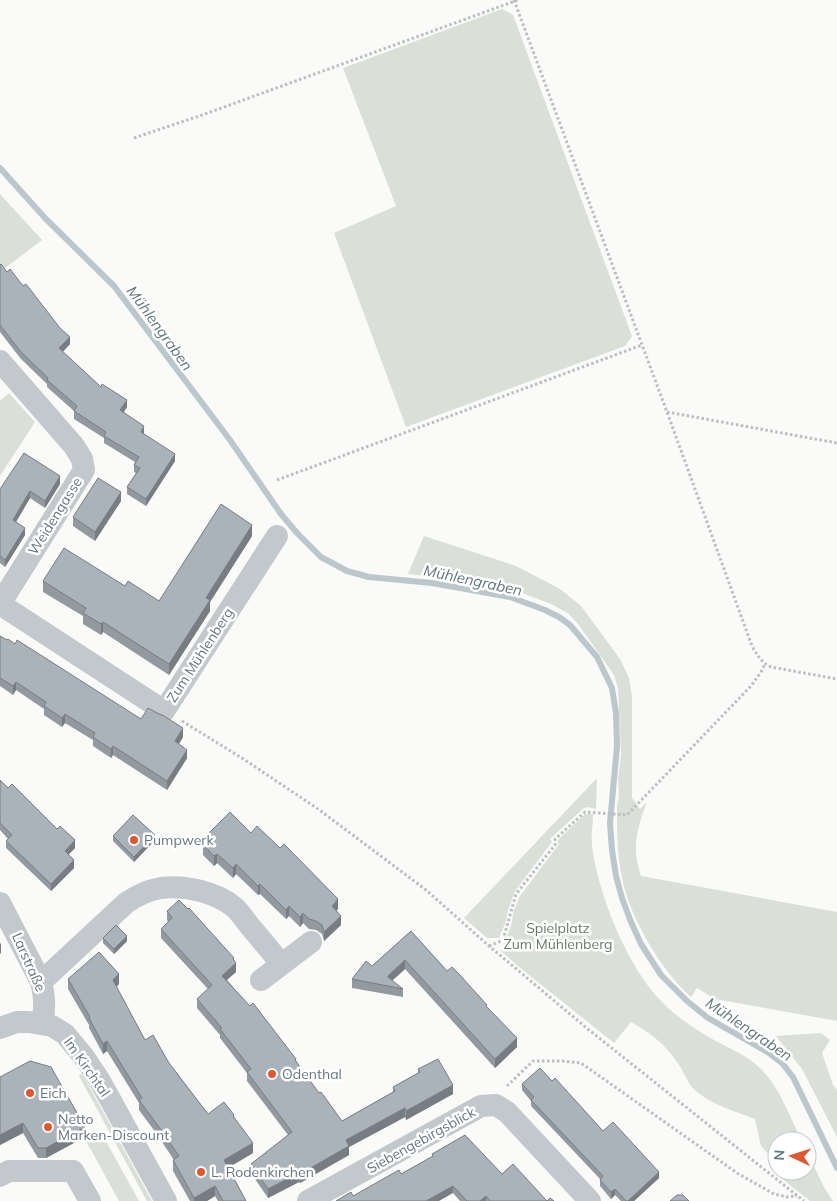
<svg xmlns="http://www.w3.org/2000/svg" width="837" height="1201" font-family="Mulish,sans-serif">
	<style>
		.green { fill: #dadfd7 }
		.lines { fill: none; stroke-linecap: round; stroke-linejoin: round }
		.stream { stroke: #bbc7cb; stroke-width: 6 }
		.path { stroke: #bbbfc2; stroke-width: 3; stroke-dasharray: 2.5 2.5; stroke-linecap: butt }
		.minor { stroke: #c3c8cc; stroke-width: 22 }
		.wall { fill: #929a9f }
		.shaded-wall { fill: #777d82 }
		.building { fill: #aab3b9; stroke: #777d82 }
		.poi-dot { fill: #e4572e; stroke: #fff; stroke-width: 2 }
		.labels { text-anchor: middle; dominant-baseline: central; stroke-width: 5; stroke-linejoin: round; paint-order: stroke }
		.street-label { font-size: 14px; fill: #657683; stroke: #fff }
		.poi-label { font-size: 14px; fill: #657683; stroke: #fff; text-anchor: start }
		.park-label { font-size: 14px; fill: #687a64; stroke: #fff }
		.water-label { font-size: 15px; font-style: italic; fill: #60757c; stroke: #fff }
	</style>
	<rect width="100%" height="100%" fill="#fafaf8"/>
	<path class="green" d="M502,9L513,15L632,336L625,346L406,427L334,233L396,206L343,68Z
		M0,194L42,240L0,272Z
		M9,393L35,422L0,476V401Z
		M424,536L516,566L560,589L581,606L620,659L629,678L632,696V798L640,809L647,802C637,828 631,848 641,876L837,912V1021L715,999L697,988L691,997C662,972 629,916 622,878C617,854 617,829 617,805L619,797L618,779L621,753L618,688L614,675L578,624L568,613L551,604L522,593L497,585L408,574Z
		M597,778L596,809L587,807L584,808L550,839L552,842L515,891L508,910L506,921L499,938H487L464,918Z
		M585,814H593C593,824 591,835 592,845C598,894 626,964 660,1000C671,1012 685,1022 699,1031C719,1045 747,1053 763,1071C781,1090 790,1118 802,1141H777V1169L772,1158L761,1146L755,1119C735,1111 708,1104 693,1088C688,1083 685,1075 681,1068C667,1046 654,1035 631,1022L614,1043L519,967L501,951L512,923L513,912L520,896L559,844L557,841Z
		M821,1033L830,1040L822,1053L833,1085L837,1090V1137L802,1069L776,1036Z
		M80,1074L83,1075L152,1201H147L79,1076Z
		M102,1134L139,1201H119L91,1150L86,1142Z
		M807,1152L825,1189L833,1201H810L781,1178L778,1171H807Z"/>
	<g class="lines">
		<path class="stream" d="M0,168L45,218L114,286L230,440L281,514L297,533L321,557L347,571L369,577L432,583L510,597L545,610L559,617L570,625L597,657L612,688L616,713L617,746L610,823L612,850L616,876L622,898L631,922L641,944L661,975L687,1001L708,1018L769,1053L782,1063L793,1077L837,1168"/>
		<path class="path" d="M514,0L667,412L752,646C757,655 761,662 771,667L837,679
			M134,138L205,114L518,0
			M667,412L837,443
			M277,480L642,345
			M182,721L245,760L318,809L426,890L489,946L589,1030L804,1201
			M489,946L503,940L516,894L555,845V839L585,812L627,815L751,686L761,672L765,664
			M507,1086L533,1061H563L581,1063L737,1173L774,1194L787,1197L797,1196"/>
		<path class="minor" d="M0,361L74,446L82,459L84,470L0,604
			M0,604L164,711L277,536
			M0,903L41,982C45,998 45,1008 42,1024
			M261,980L311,942
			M41,982L126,903C136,896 149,890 161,888C185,885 216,892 234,907C240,912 244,919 249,925C260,938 271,951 281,964
			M0,1028L17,1022H29L52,1026L65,1034L84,1057L100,1081L166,1201
			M0,1176L9,1171H73L90,1201
			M308,1201L481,1106L496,1105L507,1112L590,1201"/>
	</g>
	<path class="wall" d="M0,265L7,272L23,286L70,344L62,352L101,387L127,407L124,412L144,433V434L175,461L146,506L127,494V487L136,473L134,472V465L135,462L104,443V438L74,419V411L47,387V384L21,359L0,332Z
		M60,484L45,508L30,498L16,522L25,535L5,567L0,563V489Z
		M121,501L95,541L73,526V517Z
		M252,536L210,602V611L169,675L103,632L101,635L83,624V616L43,592V581L125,586L159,601Z
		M0,636L141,719L183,737L179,744L187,758L167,790L113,755L111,758L93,746V740L65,723L62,727L44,715V709L16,690L13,695L0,686Z
		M0,780L75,848L68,855L74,868L51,891L6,848V841L8,839L0,830Z
		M209,833H251L338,909L336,911L341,925L324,941L322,934L316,930L309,929L303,923L300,927L289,916L286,919L260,894L258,895L236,874L233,878L217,863L214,866L203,855V845L209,839Z
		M113,836L155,840L134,862L113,841Z
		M188,909L234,960L236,972L227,980L296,1061L319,1093L342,1121L393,1092V1087L418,1073V1069L453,1094L406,1120L405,1117L349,1147V1155L300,1183L299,1182L268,1198L251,1173V1164L288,1135L247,1081V1073L220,1038V1035L197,1008V999L208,989L161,938V929L168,922L167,920V911Z
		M411,931L447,971L487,1007L517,1047L495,1068L405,969L392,981L403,989V997L352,988V979L372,966Z
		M103,938L127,941L114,954L103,943Z
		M68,979L119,984L116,987L145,1040L169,1063L208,1114L234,1117L253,1153L228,1168L246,1201H218L215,1196L207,1201H190L173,1171V1160H174L156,1133L139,1110V1103L107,1051L103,1054L89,1028V1025L68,989Z
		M0,1077L85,1137L46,1158H38L23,1133L0,1145Z
		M552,1081L603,1131L659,1178L634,1201H621L615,1195L611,1199L600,1186V1179L531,1106V1101L522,1090V1084Z
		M432,1154L502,1174L547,1201H554H460L453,1193L353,1196L401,1174L432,1157Z"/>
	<path class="shaded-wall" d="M70,337V344L59,356V348Z
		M127,400V407L120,417V410Z
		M144,426V433L141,439V432Z
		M175,454V461L146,506V499Z
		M60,476V484L45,508V501Z
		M30,491V498L13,527V520Z
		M121,492V501L95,541V532Z
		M252,525V536L210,602V611L169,675V664L206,598Z
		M25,528V535L5,567V560Z
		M103,622V632L101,635V624Z
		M16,682V690L13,695V686Z
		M65,714V723L62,727V718Z
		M183,728V737L175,750V741Z
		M113,746V755L111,758V749Z
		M187,750V758L167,790V781Z
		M155,835V840L134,862V857Z
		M75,840V848L65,858V851Z
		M217,854V863L214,866V856Z
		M74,860V868L51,891V884Z
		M236,864V874L233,878V868Z
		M260,884V894L258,895V886Z
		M338,899V909L332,916V906Z
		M289,906V916L286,919V910Z
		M303,913V923L300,927V917Z
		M341,916V925L324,941V932Z
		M127,936V941L114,954V949Z
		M1,943V953L0,954V944Z
		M234,958V965L236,963V972L222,984V976Z
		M405,960V969L388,984V976Z
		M119,974V984L113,990V980Z
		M517,1038V1047L495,1068V1059Z
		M107,1041V1051L103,1054V1044Z
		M453,1085V1094L406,1120V1111Z
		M405,1108V1117L349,1147V1155L300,1183V1174L346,1140Z
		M23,1123V1133L0,1145V1135Z
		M85,1127V1137L46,1158V1148Z
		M253,1143V1153L224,1170V1160Z
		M659,1172V1178L634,1201H628Z
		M299,1173V1182L268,1198V1189Z
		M215,1186V1196L207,1201H194V1198Z
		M453,1186V1193L439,1201H426Z
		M615,1189V1195L611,1199V1192Z
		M486,1196V1201H480Z"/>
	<path class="building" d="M1,264L7,272L10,269L23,286L26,284L60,328L70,337L59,348L101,387L102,384L127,400L120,410L144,426L141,432L175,454L146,499L127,487L140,468L134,465L139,457L104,436L106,432L74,411L77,406L47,380L48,378L21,352L0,325V265Z
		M24,453L60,476L45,501L30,491L13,520L25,528L5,560L0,556V489Z
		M98,478L121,492L95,532L73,517Z
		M221,504L252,525L206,598L210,600L169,664L103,622L101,624L83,613L86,608L43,581L64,548L125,586L128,581L159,601Z
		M0,636L7,640L8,639L15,644L17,640L141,719L148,708L157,713L164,716L183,728L175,741L187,750L167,781L113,746L111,749L93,737L95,733L65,714L62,718L44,706L46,702L16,682L13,686L0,678Z
		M0,780L8,788L12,784L57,829L60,826L75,840L65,851L74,860L51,884L6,841L12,835L0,823Z
		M230,812L251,833L257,826L280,848L284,844L338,899L332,906L341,916L324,932L322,925L316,921L309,919L303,913L300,917L289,906L286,910L260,884L258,886L236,864L233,868L217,854L214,856L203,845L212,836L209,833Z
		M133,815L155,835L134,857L113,836Z
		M179,900L188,909L189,908L234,958L233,959L236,963L222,976L250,1006L253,1003L296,1059L295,1060L319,1093L321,1092L342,1121L395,1091L393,1087L420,1072L418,1069L438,1059L453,1085L406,1111L405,1108L346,1140L349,1146L300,1174L299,1173L268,1189L251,1164L292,1132L247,1072L251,1069L220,1029L222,1028L197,999L212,985L161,929L172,918L167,911Z
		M116,925L127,936L114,949L103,938Z
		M411,931L447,971L452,967L459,974L487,1005L486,1006L517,1038L495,1059L405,960L388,976V977L403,989L352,979L366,961L372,966Z
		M99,952L119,974L113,980L145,1040L153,1035L169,1063L208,1114L224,1102L234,1115L233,1116L253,1143L224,1160L246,1201H223L215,1186L194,1198L173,1160L179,1156L156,1123L139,1100L142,1098L107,1041L103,1044L89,1018L90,1017L68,979Z
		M30,1061L51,1067L85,1127L46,1148H38L23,1123L0,1135V1077Z
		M540,1068L552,1081L555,1078L603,1131L613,1122L659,1172L628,1201H626L615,1189L611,1192L600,1180L603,1176L531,1100L534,1097L522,1084Z
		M465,1135L502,1174L513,1164L547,1201L550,1198L554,1201H490L486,1196L480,1201H467L453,1186L426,1201H336L351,1192L353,1196L399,1170L401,1174L433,1156L432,1154Z
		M677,1195H683L689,1201H670Z"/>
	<g class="poi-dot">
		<circle cx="134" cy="840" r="5"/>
		<circle cx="272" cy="1074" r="5"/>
		<circle cx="30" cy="1093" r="5"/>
		<circle cx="48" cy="1127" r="5"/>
		<circle cx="201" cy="1172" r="5"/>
	</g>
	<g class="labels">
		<g class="street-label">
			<text transform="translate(55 516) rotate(-58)">Weidengasse</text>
			<text transform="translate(200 655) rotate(-57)">Zum Mühlenberg</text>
			<text transform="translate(29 962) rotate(66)">Larstraße</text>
			<text transform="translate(87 1067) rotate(55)">Im Kirchtal</text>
			<text transform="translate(421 1140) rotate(-29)">Siebengebirgsblick</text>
		</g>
		<g class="poi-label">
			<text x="144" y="840">Pumpwerk</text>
			<text x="282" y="1074">Odenthal</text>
			<text x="40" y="1093">Eich</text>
			<text x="58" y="1119">Netto<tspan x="58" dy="16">Marken-Discount</tspan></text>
			<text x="211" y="1172">L. Rodenkirchen</text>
		</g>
		<g class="park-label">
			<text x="558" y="928">Spielplatz<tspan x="558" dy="16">Zum Mühlenberg</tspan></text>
		</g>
		<g class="water-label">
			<text transform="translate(160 328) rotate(54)">Mühlengraben</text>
			<text transform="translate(473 580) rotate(12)">Mühlengraben</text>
			<text transform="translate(749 1029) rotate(34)">Mühlengraben</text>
		</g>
	</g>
	<g transform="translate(792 1156) rotate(274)"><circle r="24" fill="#ffffff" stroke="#c1c8cd"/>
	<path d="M0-4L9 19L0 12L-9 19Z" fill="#e4572e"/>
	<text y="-8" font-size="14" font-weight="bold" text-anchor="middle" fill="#657683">N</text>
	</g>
</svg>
